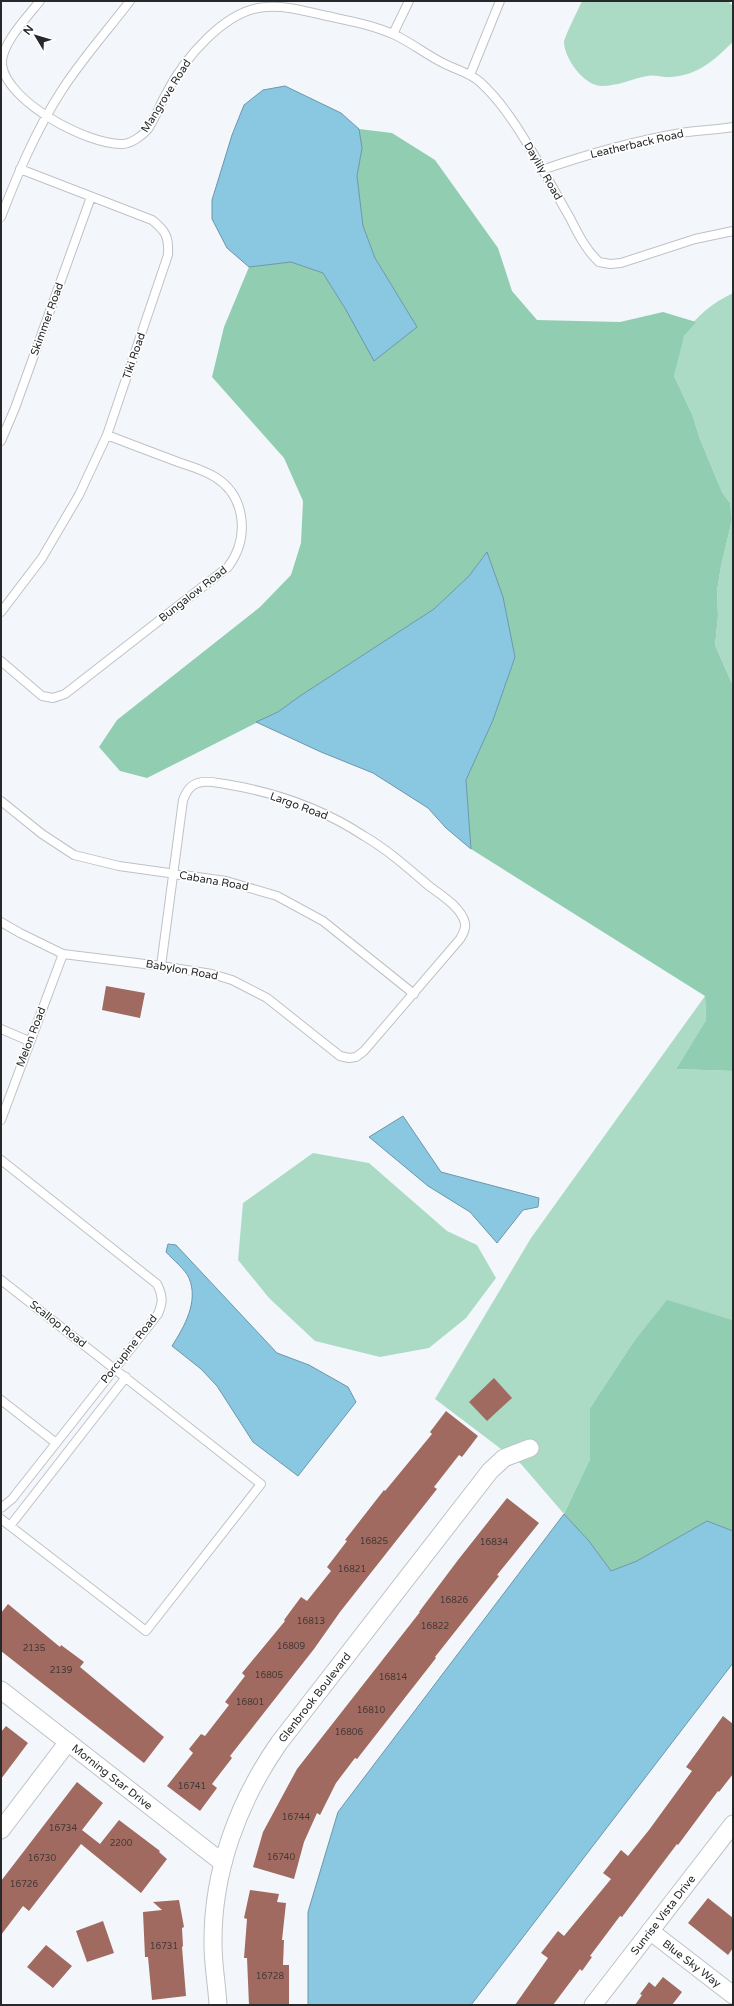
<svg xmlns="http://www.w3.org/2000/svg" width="734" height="2006" font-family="'Varela Round',sans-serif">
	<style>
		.green { fill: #acdbc5 }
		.forest { fill: #91cdb1 }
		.water { fill: #8ac7e1; stroke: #6c97aa }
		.building { fill: #a06a60 }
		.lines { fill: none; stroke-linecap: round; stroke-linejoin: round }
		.lane-casing { stroke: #bec2c6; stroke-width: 10 }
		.street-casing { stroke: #bec2c6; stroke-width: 19 }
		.lane { stroke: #fff; stroke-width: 8 }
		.street { stroke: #fff; stroke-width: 17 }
		.labels { text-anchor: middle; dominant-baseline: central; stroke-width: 3.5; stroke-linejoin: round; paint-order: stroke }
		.number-label { font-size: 9px; fill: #443837 }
		.street-label { font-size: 11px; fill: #262829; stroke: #fff }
	</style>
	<rect width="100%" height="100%" fill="#f3f7fb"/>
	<path class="green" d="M582,1H728L733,6V42C714,60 699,75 671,77C663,78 655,74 647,76C632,79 617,86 602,86C584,86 565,59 564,43C564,37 579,8 582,1Z
		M733,293V686L715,645L718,616L717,591L721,566L732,520L730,503L722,492L700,439L692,414L674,376C677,363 679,347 684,336C694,317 714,302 733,293Z
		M705,996L706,1020L676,1069L733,1071V1320L667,1301L634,1341L590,1408V1459L564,1514L521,1464L435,1399L531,1238Z
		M313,1153L369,1163L447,1231L477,1245L496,1278L466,1318L429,1348L380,1357L315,1341L269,1298L238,1260L243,1203Z"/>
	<path class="forest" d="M359,129L392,133L435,160L498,248L512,291L537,320L620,322L663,312L696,322L684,336L674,376L692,414L700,439L722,492L730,503L732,520L721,566L717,591L718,616L715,645L733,686V1071L676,1069L706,1020L705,996L471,849L466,780L493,720L515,657L503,597L487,552L469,576L434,609L300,696L278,712L147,778L120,771L99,747L117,720L260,607L291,575L301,543L303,501L284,458L212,377L224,327L249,267L291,262L323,273L346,310L417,327L375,258L363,226L357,176L362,148Z
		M667,1300L733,1320V1531L707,1521L637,1561L611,1571L589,1541L564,1514L590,1459V1408L634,1341Z"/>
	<path class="water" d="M285,86L341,113L359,129L362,148L357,176L363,226L375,258L417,327L374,361L346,310L323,273L291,262L249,267L227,248L212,219V200L232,135L244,105L263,90Z
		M487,552L503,597L515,657L493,720L466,780L471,849L446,828L428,808L373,773L321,752L256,722L278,712L300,696L434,609L469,576Z
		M403,1116L441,1172L539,1198L538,1207L523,1210L497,1243L470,1212L428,1186L369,1137Z
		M168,1244L176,1245L277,1353L309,1365L348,1387L356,1402L298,1476L253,1442L217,1386L201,1369L172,1346C184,1327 199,1302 189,1278C185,1269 173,1260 166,1252Z
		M564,1514L589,1541L611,1571L637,1561L707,1521L733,1531V1663L471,2005H308V1912L338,1812Z"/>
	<path class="building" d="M106,986L145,993L140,1018L102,1010Z
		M494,1378L512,1398L487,1421L469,1402Z
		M446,1411L478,1436L462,1457L459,1455L434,1487L437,1489L340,1612L314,1649L230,1756L232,1758L212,1784L217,1788L200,1811L167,1786L193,1753L189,1749L201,1734L205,1736L229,1705L225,1702L245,1676L242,1673L285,1621L284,1620L301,1597L307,1601L331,1571L327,1567L347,1541L345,1540L384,1490L385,1491L432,1434L430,1432Z
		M507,1498L539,1523L497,1575L499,1576L435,1657L436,1658L357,1759L355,1758L336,1783L320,1815L317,1813L304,1842L294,1879L253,1867L263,1832L297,1769L420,1612H419L458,1560Z
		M8,1604L60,1647L61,1645L84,1662L80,1667L164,1737L144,1763L1,1651V1613Z
		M723,1716L733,1724V1774L719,1792L718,1791L678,1845L677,1844L622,1917L620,1916L590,1956L592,1957L582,1971L580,1969L553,2005H515L548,1958L541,1953L558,1931L564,1936L611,1879L603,1873L621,1850L628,1856L649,1830L692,1771L686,1767Z
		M6,1726L28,1743L1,1779V1732Z
		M77,1782L103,1803L82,1830L100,1844L119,1820L160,1851L159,1852L167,1859L141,1893L81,1844L29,1911L23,1906L1,1935V1881Z
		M250,1890L279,1894L277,1902L286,1903L282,1940H284L283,1965H289V2005H249L247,1958H244L247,1919L244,1918Z
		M708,1898L733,1918V1948L728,1955L688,1923Z
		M179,1900L184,1927L182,1928L183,1946L182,1947L186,1996L152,2000L148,1957H145L143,1912L162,1910L153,1902Z
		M103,1921L114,1953L87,1962L76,1931Z
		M46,1945L72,1966L53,1988L27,1967Z
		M663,1977L682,1992L672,2005H635L642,1995L640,1994L649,1982L655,1987Z"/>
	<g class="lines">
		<defs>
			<path id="lane" d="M40,1C28,16 0,45 2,65C7,102 88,145 122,144C131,144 142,136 148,129C155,118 160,105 166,94C183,60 225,9 266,7C287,5 307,12 327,16C350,21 373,25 395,35C412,43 428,56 445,64C457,70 470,73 480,82C499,99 515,123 528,145C543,169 556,194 570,218C578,234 586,250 599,262L610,264L621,263L695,239L733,231
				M393,34L409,1
				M470,75L500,1
				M542,170C588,154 634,141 681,133C698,130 716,130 733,127
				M1,217C18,173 36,130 62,90C82,59 107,31 130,1
				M1,441L15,408L91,197
				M1,612L42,558L79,495L107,435L168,255C169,237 166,231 152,220L20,169
				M1,661L42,696L53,698L65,694L228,567C249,539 247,497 215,477C204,470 190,466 178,462C154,453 130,444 107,435
				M1,801L42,834L74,855L119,866L226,881L277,896L323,921L414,994
				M1,922L20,933L63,954L161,966L212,974L232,980L267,998L340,1056L349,1058L356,1057L364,1051L460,939C463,934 466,929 465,923C461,907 441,895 429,886C408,868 388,850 364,836C323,809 274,792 225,784C217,783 207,780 198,783C190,785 186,792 183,800L161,966
				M1,1029L29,1041
				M1,1120L63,954
				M1,1160L157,1284C163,1296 163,1302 158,1314L12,1499L1,1508
				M1,1280L261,1484L146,1631L1,1519
				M1,1400L56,1443
				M10,1526L126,1377"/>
			<g id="street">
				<path id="s1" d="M1,1690L223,1863"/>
				<path d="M1,1830L68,1742"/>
				<path id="s2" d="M650,1931L733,1995"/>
				<path id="s3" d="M218,2005C217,1985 213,1965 213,1945C212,1872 238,1802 279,1743L490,1471L504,1458L530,1448"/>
				<path id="s4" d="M593,2005L733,1824"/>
			</g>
		</defs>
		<use href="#lane" class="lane-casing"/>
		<use href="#street" class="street-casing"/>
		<use href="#lane" class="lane"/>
		<use href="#street" class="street"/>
	</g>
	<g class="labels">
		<g class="number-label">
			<text x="374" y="1541">16825</text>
			<text x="494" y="1542">16834</text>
			<text x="352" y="1569">16821</text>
			<text x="454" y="1600">16826</text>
			<text x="311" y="1621">16813</text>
			<text x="435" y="1626">16822</text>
			<text x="291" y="1646">16809</text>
			<text x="34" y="1648">2135</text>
			<text x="61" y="1670">2139</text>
			<text x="269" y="1675">16805</text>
			<text x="393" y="1677">16814</text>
			<text x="250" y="1702">16801</text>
			<text x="371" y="1710">16810</text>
			<text x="349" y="1732">16806</text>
			<text x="192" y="1786">16741</text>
			<text x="296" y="1817">16744</text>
			<text x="63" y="1828">16734</text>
			<text x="121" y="1843">2200</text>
			<text x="281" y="1857">16740</text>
			<text x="42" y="1858">16730</text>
			<text x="24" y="1884">16726</text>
			<text x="164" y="1946">16731</text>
			<text x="270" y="1976">16728</text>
		</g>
		<g class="street-label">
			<text transform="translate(166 96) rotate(-58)">Mangrove Road</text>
			<text transform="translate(637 144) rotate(-13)">Leatherback Road</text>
			<text transform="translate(543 171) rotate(60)">Daylily Road</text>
			<text transform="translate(47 319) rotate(-70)">Skimmer Road</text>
			<text transform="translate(134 356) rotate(-71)">Tiki Road</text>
			<text transform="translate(193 594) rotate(-38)">Bungalow Road</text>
			<text transform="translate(299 806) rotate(20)">Largo Road</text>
			<text transform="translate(214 881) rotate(10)">Cabana Road</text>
			<text transform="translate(182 970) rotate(10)">Babylon Road</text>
			<text transform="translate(31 1037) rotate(-69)">Melon Road</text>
			<text transform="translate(58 1324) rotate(38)">Scallop Road</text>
			<text transform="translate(129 1349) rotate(-52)">Porcupine Road</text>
			<text stroke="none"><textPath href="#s3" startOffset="334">Glenbrook Boulevard</textPath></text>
			<text stroke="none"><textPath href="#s1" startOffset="141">Morning Star Drive</textPath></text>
			<text stroke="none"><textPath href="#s4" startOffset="114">Sunrise Vista Drive</textPath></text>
			<text stroke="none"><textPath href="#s2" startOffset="53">Blue Sky Way</textPath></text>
		</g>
	</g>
	<rect width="734" height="2006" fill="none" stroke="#262829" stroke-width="4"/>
	<g transform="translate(36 36) rotate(308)" stroke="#ffffff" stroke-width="3" paint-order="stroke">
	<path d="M0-3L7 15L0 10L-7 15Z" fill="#262829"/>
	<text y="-6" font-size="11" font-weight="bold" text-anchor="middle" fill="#262829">N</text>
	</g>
</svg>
